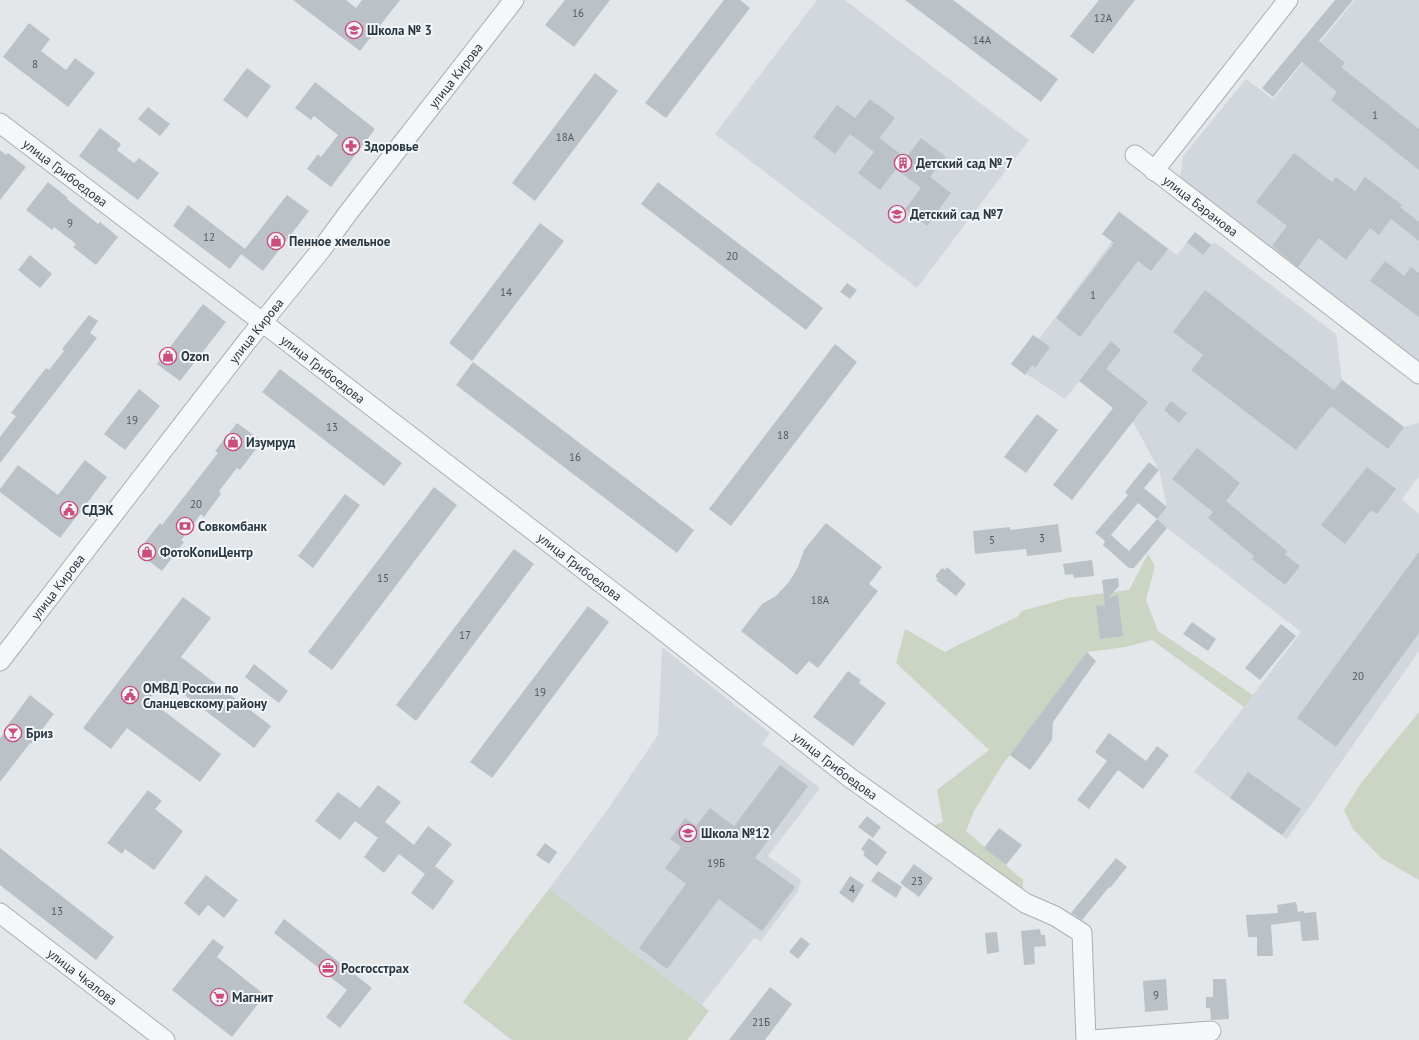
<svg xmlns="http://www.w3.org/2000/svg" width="1419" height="1040" font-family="'PT Sans',sans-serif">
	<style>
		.built { fill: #d1d7dc }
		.green { fill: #ccd4c4 }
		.building { fill: #bac2c7 }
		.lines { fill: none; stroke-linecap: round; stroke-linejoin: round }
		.minor-casing { stroke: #a8afb4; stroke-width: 21 }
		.minor { stroke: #f5f7f9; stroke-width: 19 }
		.labels { text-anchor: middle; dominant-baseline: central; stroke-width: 4; stroke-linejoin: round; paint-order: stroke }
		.number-label { font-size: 11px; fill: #4f5a63 }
		.poi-label { font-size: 13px; font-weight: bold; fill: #2b3842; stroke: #f2f6f8; text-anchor: start }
		.street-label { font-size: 13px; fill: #2b3842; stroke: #f2f6f8 }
	</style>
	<rect width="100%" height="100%" fill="#e3e7ea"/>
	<path class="built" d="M817,0H845L1029,140L917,288L715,134Z
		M1355,0H1419V368L1179,183L1183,156L1246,79L1273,99Z
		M1119,211L1177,255L1195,232L1211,245L1214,242L1336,334L1342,380L1404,427L1419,423V476L1402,499L1419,514V651L1287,839L1194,772L1301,632L1167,528L1157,519L1167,507L1159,470L1133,422L1079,381L1065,399L1011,364L1033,335L1039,339L1112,241L1102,234Z
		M662,647L770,733L762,744L820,788L768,856L801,880L798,891L761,941L754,938L702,1005L709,1011L687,1040H512L463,1002L549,889L608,809L658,735Z"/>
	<path class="green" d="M1148,554L1155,566L1146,600L1158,631L1253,695L1244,707L1152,640L1126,647L1087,652L1032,728L1002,765L974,811L966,831L1023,880V892L932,826L943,822L937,790L989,750L896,663L905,629L945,652L958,645L1017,617L1022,611L1068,598L1129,590Z
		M1419,712V880L1381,858L1353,829L1344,810L1361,783Z
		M549,889L709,1011L687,1040H512L463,1002Z"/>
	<path class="building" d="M293,0H346L356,8L362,0H400L360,51Z
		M565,0H610L574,47L545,25Z
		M724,0H740L750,8L666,118L645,103Z
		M905,0H953L1058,79L1041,102Z
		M1099,0H1135L1093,54L1070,36Z
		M1335,0H1353L1319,41L1345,63L1341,67L1419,129V170L1331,100L1337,92L1302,62L1273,97L1262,88Z
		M29,23L50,39L41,51L66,70L75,58L95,73L68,107L3,57Z
		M247,68L271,86L247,118L223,100Z
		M595,73L618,91L535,201L512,183Z
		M315,82L375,129L331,187L307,169L318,154L321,157L338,135L314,116L311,120L295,108Z
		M870,99L895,118L879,138L906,158L921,138L946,157L930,177L951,193L927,226L905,209L921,188L896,169L880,190L858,173L874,152L850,134L835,154L813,137L837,105L855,118Z
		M148,107L170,124L160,136L138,119Z
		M100,128L121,144L117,150L134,163L139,158L159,173L138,200L79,156Z
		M0,150L6,155L8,153L26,167L0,200Z
		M1294,153L1332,182L1336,177L1355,191L1365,177L1402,205L1400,207L1419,222V241L1391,219L1379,235L1370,228L1346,260L1319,238L1298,267L1272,246L1287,226L1256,202Z
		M48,182L68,198L67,199L98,224L100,222L118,237L96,265L73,247L76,244L54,227L52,230L26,210Z
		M658,182L823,308L806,330L641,204Z
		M287,195L309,211L263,271L241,254Z
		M188,205L245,249L230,269L173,226Z
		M1119,212L1168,249L1151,271L1138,261L1080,337L1056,318L1114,243L1102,234Z
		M540,223L564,241L472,361L449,343Z
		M1195,232L1211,245L1203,255L1187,242Z
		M30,255L52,274L40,288L18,270Z
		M1385,261L1404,276L1411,267L1419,273V317L1370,281Z
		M847,283L857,290L850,299L840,292Z
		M1205,290L1334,390L1342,380L1404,427L1388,449L1331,406L1296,450L1191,370L1203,355L1173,332Z
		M203,304L226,322L180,381L157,364Z
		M89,315L98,321L90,333L97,338L0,463V437L16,416L11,413L46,368L49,370L64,351L62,349Z
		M1033,335L1050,347L1035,368L1032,365L1025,375L1011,364Z
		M1111,341L1121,350L1106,369L1148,402L1072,500L1053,485L1113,408L1079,381Z
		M835,344L857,362L731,526L709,509Z
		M473,362L694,530L677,553L456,385Z
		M280,369L402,463L384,486L262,392Z
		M139,389L160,406L125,450L104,434Z
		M1171,401L1187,413L1179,423L1164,410Z
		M1037,414L1058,430L1026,473L1004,457Z
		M237,423L262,441L240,470L237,468L219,491L221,494L204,517L201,514L181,540L184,542L162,571L137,552L160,523L162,525L218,453L215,451Z
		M1197,448L1240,483L1226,501L1287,551L1285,554L1300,566L1285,585L1252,559L1254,556L1208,518L1213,512L1172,479Z
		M85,460L107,477L60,538L0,492V489L18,465L58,495Z
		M1149,462L1159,470L1144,488L1167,507L1157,519L1138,503L1111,535L1129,551L1157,519L1167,528L1134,568H1129L1103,545L1105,541L1095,533L1128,495L1125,492Z
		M1367,467L1396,489L1377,514L1371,510L1345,544L1321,525Z
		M434,487L457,505L332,670L308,652Z
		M345,494L360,505L313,568L298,556Z
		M826,523L882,567L869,584L878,591L818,668L809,661L797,675L741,631L762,604L776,596L789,582L798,567L804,550Z
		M1058,524L1062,552L1027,556L1026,549L975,554L973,531L1010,527V530Z
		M514,549L534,564L416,721L396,705Z
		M1419,552V633L1336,747L1297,718Z
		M1092,560L1094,576L1074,578L1073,574L1065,575L1063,564Z
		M947,567L966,584L956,596L936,580L938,579L935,576L942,568L945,570Z
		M1118,578L1119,586L1108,598L1118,595L1123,636L1100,639L1096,606L1105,605L1102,580Z
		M183,597L211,618L181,657L271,726L254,748L164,679L149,700L221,754L200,782L127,728L111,749L83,728Z
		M588,606L609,622L492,778L470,762Z
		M1192,622L1216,639L1208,651L1183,634Z
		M1281,624L1296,636L1260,680L1245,668Z
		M1087,652L1096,661L1053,722L1052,740L1030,770L1010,755Z
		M254,664L288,691L279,703L245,677Z
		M848,671L861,680L859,683L886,703L853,746L813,717Z
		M30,695L54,714L31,744L30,743L0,782V738L9,727L7,726Z
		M1109,733L1146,761L1157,746L1169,755L1143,789L1118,770L1089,809L1077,800L1107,761L1095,752Z
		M780,765L808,786L755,858L795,887L762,931L719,899L667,969L639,948L686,884L665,868L681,847L670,839L685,818L696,826L710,808L734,826Z
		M1248,772L1301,809L1282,835L1230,798Z
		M378,785L401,802L385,822L414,845L428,826L452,844L435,866L454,881L433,910L411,893L425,874L399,854L384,873L364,857L378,838L355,821L340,840L315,821L338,792L360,808Z
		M148,790L162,801L155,809L183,831L154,870L125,849L122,854L107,843Z
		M867,816L881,827L873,838L858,827Z
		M999,828L1022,845L1006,865L984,848Z
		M869,838L887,852L877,866L863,855L865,853L861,849Z
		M545,843L557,852L549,864L536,855Z
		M0,848L114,937L96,960L0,885Z
		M1116,858L1127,867L1110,888L1109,887L1082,920L1071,913Z
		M914,864L933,878L919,897L900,883Z
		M878,871L902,887L896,898L871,881Z
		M206,875L238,900L224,918L208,905L199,916L184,903Z
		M850,876L864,885L853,903L839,893Z
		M1296,902L1298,912L1304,911V913L1316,912L1319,940L1302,941L1300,921L1271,925L1273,956H1257V937H1248L1246,915L1278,913L1277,905Z
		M284,919L372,988L340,1028L326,1017L347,990L274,933Z
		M1040,929L1041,935H1045L1046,946L1034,947L1035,964L1024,965L1021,931Z
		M997,932L999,952L987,954L985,933Z
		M801,937L810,944L798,959L789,952Z
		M213,939L224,947L217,957L265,995L232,1037L172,990Z
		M1166,979L1168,1010L1145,1012L1143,981Z
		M1213,979H1226L1229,1019L1211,1020L1210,1008H1206V997H1213Z
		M770,987L792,1004L765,1040H729Z"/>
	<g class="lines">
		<defs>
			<g id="minor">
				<path id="s1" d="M0,123L262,322L648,619L849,777L1025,903L1055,916L1082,933L1086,1040"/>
				<path id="s2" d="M1135,155L1419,374"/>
				<path d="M1154,171L1288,0"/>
				<path id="s3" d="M0,661L248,340L321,250L348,213L514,0"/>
				<path id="s4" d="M0,913L165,1040"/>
				<path d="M1091,1040L1211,1031"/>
			</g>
		</defs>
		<use href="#minor" class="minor-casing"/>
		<use href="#minor" class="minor"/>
	</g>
	<defs>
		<symbol id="school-ring" viewBox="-11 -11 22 22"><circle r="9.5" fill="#f2f6f8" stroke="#ca4d7b" stroke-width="1.5"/><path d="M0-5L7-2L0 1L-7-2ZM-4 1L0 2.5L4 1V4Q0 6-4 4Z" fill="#ca4d7b"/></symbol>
		<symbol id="pharmacy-ring" viewBox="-11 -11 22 22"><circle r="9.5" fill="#f2f6f8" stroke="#ca4d7b" stroke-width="1.5"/><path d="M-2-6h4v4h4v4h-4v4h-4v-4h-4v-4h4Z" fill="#ca4d7b"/></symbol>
		<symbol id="building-ring" viewBox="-11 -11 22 22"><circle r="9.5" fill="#f2f6f8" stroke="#ca4d7b" stroke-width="1.5"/><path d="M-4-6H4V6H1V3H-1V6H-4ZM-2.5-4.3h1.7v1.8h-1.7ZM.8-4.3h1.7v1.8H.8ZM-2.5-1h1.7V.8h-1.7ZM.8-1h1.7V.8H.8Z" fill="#ca4d7b"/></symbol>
		<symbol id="shop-ring" viewBox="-11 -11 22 22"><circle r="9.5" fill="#f2f6f8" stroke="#ca4d7b" stroke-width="1.5"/><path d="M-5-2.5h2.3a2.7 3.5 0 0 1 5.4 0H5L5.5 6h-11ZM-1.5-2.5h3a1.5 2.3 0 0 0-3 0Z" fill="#ca4d7b"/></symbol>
		<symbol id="civic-ring" viewBox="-11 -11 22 22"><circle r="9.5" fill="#f2f6f8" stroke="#ca4d7b" stroke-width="1.5"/><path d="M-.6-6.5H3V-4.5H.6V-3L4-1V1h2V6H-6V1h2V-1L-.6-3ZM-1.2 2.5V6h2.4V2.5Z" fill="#ca4d7b"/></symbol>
		<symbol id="bank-ring" viewBox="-11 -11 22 22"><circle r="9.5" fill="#f2f6f8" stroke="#ca4d7b" stroke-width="1.5"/><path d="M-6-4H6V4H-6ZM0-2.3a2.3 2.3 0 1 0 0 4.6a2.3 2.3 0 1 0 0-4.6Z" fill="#ca4d7b"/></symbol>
		<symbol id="bar-ring" viewBox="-11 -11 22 22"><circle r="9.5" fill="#f2f6f8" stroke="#ca4d7b" stroke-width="1.5"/><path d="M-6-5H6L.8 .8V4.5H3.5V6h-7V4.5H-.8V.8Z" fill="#ca4d7b"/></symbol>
		<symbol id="office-ring" viewBox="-11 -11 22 22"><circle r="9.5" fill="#f2f6f8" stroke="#ca4d7b" stroke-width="1.5"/><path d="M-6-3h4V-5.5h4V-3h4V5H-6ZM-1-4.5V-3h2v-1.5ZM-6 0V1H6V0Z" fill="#ca4d7b"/></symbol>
		<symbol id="supermarket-ring" viewBox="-11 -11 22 22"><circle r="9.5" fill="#f2f6f8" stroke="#ca4d7b" stroke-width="1.5"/><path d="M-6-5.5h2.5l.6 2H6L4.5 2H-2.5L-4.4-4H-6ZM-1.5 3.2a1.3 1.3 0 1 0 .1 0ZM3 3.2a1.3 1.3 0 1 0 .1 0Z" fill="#ca4d7b"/></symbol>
	</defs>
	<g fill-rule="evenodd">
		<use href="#school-ring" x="344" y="20" width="20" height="20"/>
		<use href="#pharmacy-ring" x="341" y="136" width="20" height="20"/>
		<use href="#building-ring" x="893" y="153" width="20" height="20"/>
		<use href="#school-ring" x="887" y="204" width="20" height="20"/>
		<use href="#shop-ring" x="266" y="231" width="20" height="20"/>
		<use href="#shop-ring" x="158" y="346" width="20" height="20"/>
		<use href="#shop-ring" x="223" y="432" width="20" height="20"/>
		<use href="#civic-ring" x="59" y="500" width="20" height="20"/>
		<use href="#bank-ring" x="175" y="516" width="20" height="20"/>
		<use href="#shop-ring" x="137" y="542" width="20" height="20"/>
		<use href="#civic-ring" x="120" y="685" width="20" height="20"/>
		<use href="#bar-ring" x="3" y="723" width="20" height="20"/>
		<use href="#school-ring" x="678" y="823" width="20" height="20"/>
		<use href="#office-ring" x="318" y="958" width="20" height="20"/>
		<use href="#supermarket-ring" x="209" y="987" width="20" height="20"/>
	</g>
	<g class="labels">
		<g class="number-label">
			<text x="578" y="13">16</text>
			<text x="1103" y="18">12А</text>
			<text x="982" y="40">14А</text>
			<text x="35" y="64">8</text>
			<text x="1375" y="115">1</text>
			<text x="565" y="137">18А</text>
			<text x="70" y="223">9</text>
			<text x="209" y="237">12</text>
			<text x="732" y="256">20</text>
			<text x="506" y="292">14</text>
			<text x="1093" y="295">1</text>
			<text x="132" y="420">19</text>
			<text x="332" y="427">13</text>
			<text x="783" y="435">18</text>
			<text x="575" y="457">16</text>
			<text x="196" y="504">20</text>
			<text x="1042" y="538">3</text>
			<text x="992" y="540">5</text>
			<text x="383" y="578">15</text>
			<text x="820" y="600">18А</text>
			<text x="465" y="635">17</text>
			<text x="1358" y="676">20</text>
			<text x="540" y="692">19</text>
			<text x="716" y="863">19Б</text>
			<text x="917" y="881">23</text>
			<text x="852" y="889">4</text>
			<text x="57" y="911">13</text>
			<text x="1156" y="995">9</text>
			<text x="761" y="1022">21Б</text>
		</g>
		<g class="poi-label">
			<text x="367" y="30">Школа № 3</text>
			<text x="364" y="146">Здоровье</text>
			<text x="916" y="163">Детский сад № 7</text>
			<text x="910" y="214">Детский сад №7</text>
			<text x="289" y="241">Пенное хмельное</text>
			<text x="181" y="356">Ozon</text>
			<text x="246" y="442">Изумруд</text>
			<text x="82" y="510">СДЭК</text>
			<text x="198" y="526">Совкомбанк</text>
			<text x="160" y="552">ФотоКопиЦентр</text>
			<text x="143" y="688">ОМВД России по<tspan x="143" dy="15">Сланцевскому району</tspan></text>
			<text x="26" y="733">Бриз</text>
			<text x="701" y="833">Школа №12</text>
			<text x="341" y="968">Росгосстрах</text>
			<text x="232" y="997">Магнит</text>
		</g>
		<g class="street-label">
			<text stroke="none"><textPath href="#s3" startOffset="742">улица Кирова</textPath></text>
			<text stroke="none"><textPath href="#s1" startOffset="82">улица Грибоедова</textPath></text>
			<text stroke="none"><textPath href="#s2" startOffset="83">улица Баранова</textPath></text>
			<text stroke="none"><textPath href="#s3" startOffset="418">улица Кирова</textPath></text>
			<text stroke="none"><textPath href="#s1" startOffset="406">улица Грибоедова</textPath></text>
			<text stroke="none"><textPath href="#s1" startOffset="730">улица Грибоедова</textPath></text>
			<text stroke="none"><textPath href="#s3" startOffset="94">улица Кирова</textPath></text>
			<text stroke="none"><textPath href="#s1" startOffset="1054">улица Грибоедова</textPath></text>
			<text stroke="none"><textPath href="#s4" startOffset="104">улица Чкалова</textPath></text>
		</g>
	</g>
</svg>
